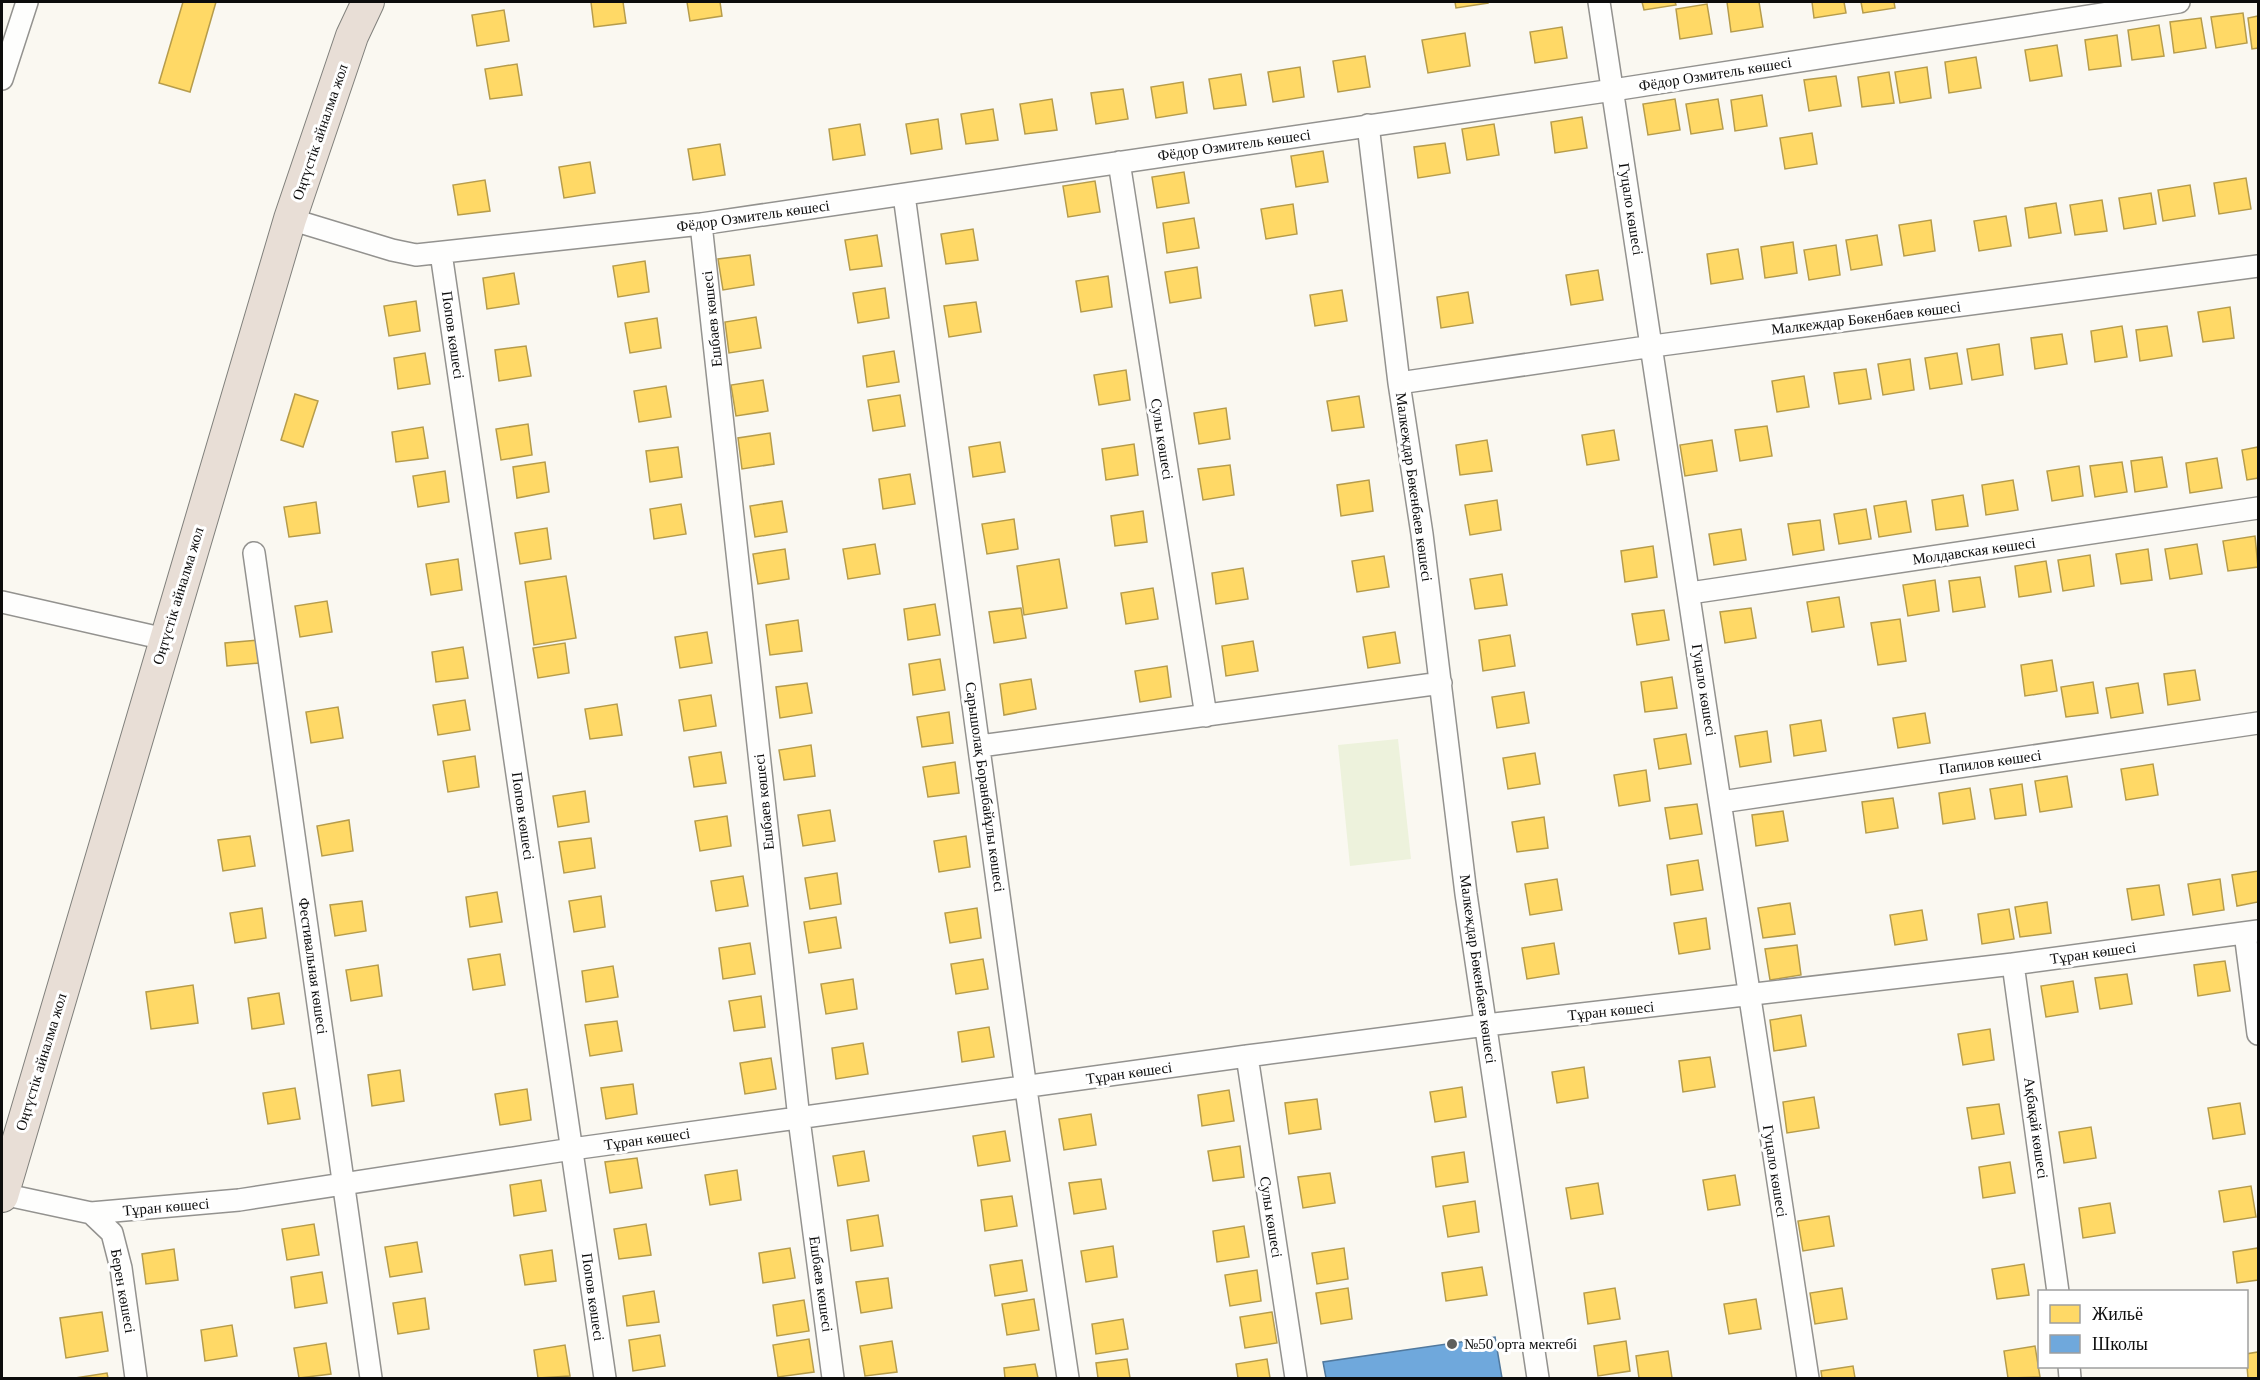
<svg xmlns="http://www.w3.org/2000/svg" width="2260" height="1380" font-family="Georgia,serif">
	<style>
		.pitch { fill: #edf2dc }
		.homes { fill: #ffd966; stroke: #b69c4b; stroke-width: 1.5 }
		.schools { fill: #6fa8dc; stroke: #51799e; stroke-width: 1.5 }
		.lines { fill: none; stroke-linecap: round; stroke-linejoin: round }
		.minor-casing { stroke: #93928f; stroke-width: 24 }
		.highway-casing { stroke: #80807c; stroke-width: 34 }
		.minor { stroke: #fefefd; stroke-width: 21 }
		.highway { stroke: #e8ded6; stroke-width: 32 }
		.poi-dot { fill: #5f5f5c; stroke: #fff; stroke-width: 2 }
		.labels { text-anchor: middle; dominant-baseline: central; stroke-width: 6; stroke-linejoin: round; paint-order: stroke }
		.street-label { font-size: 15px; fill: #0c0c0c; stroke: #fff }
		.poi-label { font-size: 15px; fill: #0c0c0c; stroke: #fff; text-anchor: start }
	</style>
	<rect width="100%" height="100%" fill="#faf8f1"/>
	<path class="pitch" d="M1398,739L1411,859L1350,866L1338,745Z"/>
	<path class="homes" d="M183,2H216L190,92L159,83Z
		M591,2H623L626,23L594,27Z
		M687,2H720L722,16L690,21Z
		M1455,2H1488V3L1456,8Z
		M1642,2H1675L1676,5L1644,10Z
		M1727,2H1759L1763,27L1731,32Z
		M1812,2H1844L1846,13L1814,18Z
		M1861,2H1894L1895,8L1863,13Z
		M1707,4L1712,34L1680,39L1676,9Z
		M504,10L509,41L477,46L472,15Z
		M2243,13L2247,43L2216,48L2211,17Z
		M2258,16V48L2252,49L2248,18Z
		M2201,18L2206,48L2174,53L2170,22Z
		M2159,25L2164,56L2132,60L2128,30Z
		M1562,27L1567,58L1535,63L1530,32Z
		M1465,33L1470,66L1428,73L1422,40Z
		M2117,35L2121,66L2089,70L2085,40Z
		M2057,45L2062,76L2030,81L2025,50Z
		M1365,56L1370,87L1338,92L1333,61Z
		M1976,57L1981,88L1949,93L1945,62Z
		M517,64L522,95L490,99L485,69Z
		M1300,67L1304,97L1273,102L1268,72Z
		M1927,67L1931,98L1900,103L1895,72Z
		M1889,72L1894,103L1862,107L1858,77Z
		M1241,74L1246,105L1214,109L1209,79Z
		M1836,76L1841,106L1809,111L1804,80Z
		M1183,82L1187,113L1156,118L1151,87Z
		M1123,89L1128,119L1096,124L1091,93Z
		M1762,95L1767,126L1735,131L1731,100Z
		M1052,99L1057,130L1025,134L1020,104Z
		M1675,99L1680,130L1648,135L1643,104Z
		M1718,99L1723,129L1691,134L1686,104Z
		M993,109L998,140L966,144L961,114Z
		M1582,117L1587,148L1555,153L1551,122Z
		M938,119L942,149L911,154L906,124Z
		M860,124L865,155L833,160L829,129Z
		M1494,124L1499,155L1467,160L1462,129Z
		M1812,133L1817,164L1785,169L1780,138Z
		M1445,143L1450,173L1418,178L1414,147Z
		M720,144L725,175L693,180L688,149Z
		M1323,151L1328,182L1296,187L1291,156Z
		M590,162L595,193L564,198L559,167Z
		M1184,172L1189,203L1157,208L1152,177Z
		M2246,178L2251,209L2219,214L2214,183Z
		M485,180L490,211L458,215L453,185Z
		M1095,181L1100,212L1068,217L1063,186Z
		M2190,185L2195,216L2163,221L2158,190Z
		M2151,193L2156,224L2124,229L2119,198Z
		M2102,200L2107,231L2075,235L2070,205Z
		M2056,203L2061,233L2029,238L2025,208Z
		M1293,204L1297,234L1266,239L1261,209Z
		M2006,216L2011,246L1979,251L1974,221Z
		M1194,218L1199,248L1167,253L1163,223Z
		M1931,220L1935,251L1904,256L1899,225Z
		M973,229L978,260L946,264L941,234Z
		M877,235L882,266L850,270L845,240Z
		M1877,235L1882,265L1851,270L1846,240Z
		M1793,242L1797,273L1765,278L1761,247Z
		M1836,245L1840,275L1809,280L1804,250Z
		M1738,249L1743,279L1711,284L1707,254Z
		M750,255L754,285L723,290L718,259Z
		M645,261L649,292L618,297L613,266Z
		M1197,267L1201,298L1170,303L1165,272Z
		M1598,270L1603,300L1571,305L1566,275Z
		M514,273L519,304L487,309L483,278Z
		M1108,276L1112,307L1081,312L1076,281Z
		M885,288L889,318L858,323L853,293Z
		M1342,290L1347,321L1315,326L1310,295Z
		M1468,292L1473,323L1441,328L1437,297Z
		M416,301L420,331L389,336L384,306Z
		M976,302L981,332L949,337L944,306Z
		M2230,307L2234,338L2203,342L2198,312Z
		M756,317L761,348L729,353L725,322Z
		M657,318L661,348L630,353L625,323Z
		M2122,326L2127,357L2095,362L2091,331Z
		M2167,326L2172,356L2140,361L2136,330Z
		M2062,334L2067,364L2035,369L2031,338Z
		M1999,344L2003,375L1972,380L1967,349Z
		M526,346L531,376L499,381L495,350Z
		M894,351L899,382L867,387L863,356Z
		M425,353L430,384L398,389L394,358Z
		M1957,353L1962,384L1930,389L1925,358Z
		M1910,359L1914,390L1883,395L1878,364Z
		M1866,369L1871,399L1839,404L1834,373Z
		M1126,370L1130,400L1099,405L1094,375Z
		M1804,376L1809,407L1777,412L1772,381Z
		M763,380L768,411L736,416L731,385Z
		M666,386L671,417L639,422L634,391Z
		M295,394L318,401L303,447L281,440Z
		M900,395L905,426L873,431L868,400Z
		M1359,396L1364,427L1332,431L1327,401Z
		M1226,408L1230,439L1199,444L1194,413Z
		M528,424L532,455L501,460L496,429Z
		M1767,426L1772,456L1740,461L1735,430Z
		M423,427L428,458L396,462L392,432Z
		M1614,430L1619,460L1587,465L1582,435Z
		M770,433L774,464L742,469L738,438Z
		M1487,440L1492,471L1460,475L1456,445Z
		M1712,440L1717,471L1685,476L1680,445Z
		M1000,442L1005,472L973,477L969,447Z
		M1134,444L1138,475L1106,480L1102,449Z
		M678,447L682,477L650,482L646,451Z
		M2258,447V478L2247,480L2242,450Z
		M2162,457L2167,487L2135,492L2131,461Z
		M2217,458L2222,488L2190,493L2186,463Z
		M545,462L549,492L517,498L513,467Z
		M2122,462L2127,492L2095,497L2090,466Z
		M1230,465L1234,495L1203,500L1198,469Z
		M2079,466L2083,496L2052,501L2047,471Z
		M445,471L449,502L418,507L413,476Z
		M910,474L915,504L883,509L879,479Z
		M1369,480L1373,511L1341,516L1337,485Z
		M2013,480L2018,510L1986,515L1982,485Z
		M1963,495L1968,526L1936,530L1932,500Z
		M1497,500L1501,530L1470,535L1465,505Z
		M782,501L787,532L755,537L750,506Z
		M1906,501L1911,532L1879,537L1874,506Z
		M316,502L320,533L289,537L284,507Z
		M681,504L686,534L654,539L650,509Z
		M1866,509L1871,539L1839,544L1834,514Z
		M1143,511L1147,542L1115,546L1111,516Z
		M1014,519L1018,549L987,554L982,524Z
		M1820,520L1824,550L1793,555L1788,524Z
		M547,528L551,559L520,564L515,533Z
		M1741,529L1746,560L1714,565L1709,534Z
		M2255,536L2258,567L2228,571L2223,541Z
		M875,544L880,574L848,579L843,549Z
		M2197,544L2202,574L2170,579L2165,549Z
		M1653,546L1657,577L1625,582L1621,551Z
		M785,549L789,579L758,584L753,554Z
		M2148,549L2152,580L2121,584L2116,554Z
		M2090,555L2094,586L2063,591L2058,560Z
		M1384,556L1389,587L1357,592L1352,561Z
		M458,559L462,590L431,595L426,564Z
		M1059,559L1067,608L1024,615L1017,566Z
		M2046,561L2051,592L2019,597L2015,566Z
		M1243,568L1248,599L1216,604L1212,573Z
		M1502,574L1507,605L1475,609L1470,579Z
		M566,576L576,638L534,645L525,582Z
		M1980,577L1985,607L1953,612L1949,581Z
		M1935,580L1939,611L1908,616L1903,585Z
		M1153,588L1158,619L1126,624L1121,593Z
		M1839,597L1844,627L1812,632L1807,602Z
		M327,601L332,632L300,637L295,606Z
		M935,604L940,635L908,640L904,609Z
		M1021,608L1026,638L994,643L989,612Z
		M1751,608L1756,638L1725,643L1720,612Z
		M1664,610L1669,640L1637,645L1632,614Z
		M1900,619L1906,661L1878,665L1871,623Z
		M798,620L802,651L770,655L766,625Z
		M707,632L712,663L680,668L675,637Z
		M1395,632L1400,663L1368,668L1363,637Z
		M1510,635L1515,666L1483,671L1479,640Z
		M258,640L260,663L227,666L225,643Z
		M1253,641L1258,671L1226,676L1222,646Z
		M565,643L569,673L538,678L533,648Z
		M463,647L468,678L436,682L432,652Z
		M940,659L945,690L913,695L909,664Z
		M2052,660L2057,691L2025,696L2021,665Z
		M1167,666L1171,697L1140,702L1135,671Z
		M2195,670L2200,700L2168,705L2164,674Z
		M1672,677L1677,708L1645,712L1641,682Z
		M1031,679L1036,709L1004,715L1000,684Z
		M2093,682L2098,713L2066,717L2061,687Z
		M807,683L812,713L780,718L776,687Z
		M2138,683L2143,713L2111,718L2106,688Z
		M1524,692L1529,723L1497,728L1492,697Z
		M711,695L716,726L684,731L679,700Z
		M465,700L470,730L438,735L433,705Z
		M617,704L622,735L590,739L585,709Z
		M338,707L343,738L311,743L306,712Z
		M949,712L953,743L922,747L917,717Z
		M1925,713L1930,743L1898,748L1893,718Z
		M1821,720L1826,751L1794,756L1790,725Z
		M1767,731L1771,762L1740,767L1735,736Z
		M1686,734L1691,764L1659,769L1654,739Z
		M811,745L815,776L784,780L779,750Z
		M721,752L726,783L694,787L689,757Z
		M1535,753L1540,784L1508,789L1503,758Z
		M475,756L479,787L448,792L443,761Z
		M955,762L959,793L928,797L923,767Z
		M2153,764L2158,795L2126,800L2121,769Z
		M1646,770L1650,801L1619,806L1614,775Z
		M2067,776L2072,807L2040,812L2035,781Z
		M2022,784L2026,815L1995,819L1990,789Z
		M1970,788L1975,819L1943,824L1939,793Z
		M585,791L589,822L558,827L553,796Z
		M1893,798L1898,828L1866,833L1862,802Z
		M1697,804L1702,834L1670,839L1665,808Z
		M830,810L835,841L803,846L798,815Z
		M1783,811L1788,841L1756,846L1752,815Z
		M727,816L731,846L700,851L695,821Z
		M1544,817L1548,848L1517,852L1512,822Z
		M349,820L353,851L322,856L317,826Z
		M250,836L255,866L223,871L218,840Z
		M966,836L970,867L939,872L934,841Z
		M591,838L595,868L564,873L559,842Z
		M1698,860L1703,890L1671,895L1667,865Z
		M2258,871V902L2237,906L2232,875Z
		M837,873L841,904L810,909L805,878Z
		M743,876L748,906L716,911L711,881Z
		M1557,879L1562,910L1530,915L1525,884Z
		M2220,879L2224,910L2193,915L2188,884Z
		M2159,885L2164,915L2132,920L2127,889Z
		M497,892L502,922L470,927L466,897Z
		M601,896L605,927L574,932L569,901Z
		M362,901L366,931L335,936L330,905Z
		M2047,902L2051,933L2020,937L2015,907Z
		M1790,903L1795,934L1763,938L1758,908Z
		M262,908L266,938L235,943L230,913Z
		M977,908L981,938L950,943L945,913Z
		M2009,909L2014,939L1982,944L1978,914Z
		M1922,910L1927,940L1895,945L1890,915Z
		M836,917L841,948L809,953L804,922Z
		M1706,918L1710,949L1679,954L1674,923Z
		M750,943L755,974L723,979L719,948Z
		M1554,943L1559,974L1527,979L1522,948Z
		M1797,945L1801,975L1770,980L1765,949Z
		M500,954L505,985L473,990L468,959Z
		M983,959L988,989L956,994L951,964Z
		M2225,961L2230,991L2198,996L2194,965Z
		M378,965L382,996L351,1001L346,970Z
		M613,966L618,997L586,1002L582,971Z
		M2127,974L2132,1004L2100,1009L2095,978Z
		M853,979L857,1009L826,1014L821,984Z
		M2073,981L2078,1012L2046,1017L2041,986Z
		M193,985L198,1023L151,1029L146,992Z
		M279,993L284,1024L252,1029L248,998Z
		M761,996L765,1027L734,1031L729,1001Z
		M1801,1015L1806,1046L1774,1051L1770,1020Z
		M617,1021L622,1051L590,1056L585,1025Z
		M989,1027L994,1057L962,1062L958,1032Z
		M1990,1029L1994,1060L1963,1065L1958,1034Z
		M863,1043L868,1074L836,1079L832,1048Z
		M1710,1057L1715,1087L1683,1092L1679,1061Z
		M771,1058L776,1089L745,1094L740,1063Z
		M1584,1067L1588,1098L1557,1103L1552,1072Z
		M400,1070L404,1101L372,1106L368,1075Z
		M633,1084L637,1114L606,1119L601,1088Z
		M1462,1087L1466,1117L1435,1122L1430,1092Z
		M295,1088L300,1119L268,1124L263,1093Z
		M527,1089L531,1120L500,1125L495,1094Z
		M1229,1090L1234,1121L1202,1126L1198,1095Z
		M1814,1097L1819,1128L1787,1133L1783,1102Z
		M1317,1099L1321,1129L1289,1134L1285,1103Z
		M2240,1103L2245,1134L2213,1139L2208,1108Z
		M1999,1104L2004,1134L1972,1139L1967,1108Z
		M1091,1114L1096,1145L1064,1150L1059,1119Z
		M2091,1127L2096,1158L2064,1163L2059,1132Z
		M1005,1131L1010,1161L978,1166L973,1136Z
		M1240,1146L1244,1177L1213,1181L1208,1151Z
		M864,1151L869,1181L838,1186L833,1156Z
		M1464,1152L1468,1182L1436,1187L1432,1157Z
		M637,1158L642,1188L610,1193L605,1162Z
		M2010,1162L2015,1193L1983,1198L1979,1167Z
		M737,1170L741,1200L710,1205L705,1175Z
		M1330,1173L1335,1203L1303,1208L1298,1177Z
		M1735,1175L1740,1205L1708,1210L1703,1180Z
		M1101,1179L1106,1209L1074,1214L1069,1183Z
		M541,1180L546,1211L514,1216L510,1185Z
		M1598,1183L1603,1214L1571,1219L1566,1188Z
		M2251,1186L2256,1217L2224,1222L2219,1191Z
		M1012,1196L1017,1226L985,1231L981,1200Z
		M1475,1201L1479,1232L1448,1237L1443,1206Z
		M2110,1203L2115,1233L2083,1238L2079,1208Z
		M878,1215L883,1246L851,1251L847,1220Z
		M1829,1216L1834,1246L1803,1251L1798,1221Z
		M314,1224L319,1255L287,1260L282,1229Z
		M646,1224L651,1255L619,1259L614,1229Z
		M1244,1226L1249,1257L1217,1262L1213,1231Z
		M417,1242L422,1272L390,1277L385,1247Z
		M1113,1246L1117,1277L1086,1282L1081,1251Z
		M790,1248L795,1278L763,1283L759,1253Z
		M1344,1248L1348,1279L1317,1284L1312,1253Z
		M2258,1248V1280L2237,1283L2233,1252Z
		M174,1249L178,1280L146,1284L142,1254Z
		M552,1250L556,1281L525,1285L520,1255Z
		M1022,1260L1027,1291L995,1296L990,1265Z
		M2024,1264L2029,1295L1997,1299L1992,1269Z
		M1482,1267L1487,1295L1446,1301L1442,1273Z
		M1257,1270L1261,1301L1230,1306L1225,1275Z
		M322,1272L327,1303L295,1308L291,1277Z
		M888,1278L892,1308L861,1313L856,1282Z
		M1348,1288L1352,1319L1321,1324L1316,1293Z
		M1615,1288L1620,1319L1588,1324L1584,1293Z
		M1842,1288L1847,1319L1815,1324L1810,1293Z
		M654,1291L659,1322L627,1326L623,1296Z
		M425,1298L429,1329L398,1334L393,1303Z
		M1034,1299L1039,1330L1007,1335L1002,1304Z
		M1756,1299L1761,1329L1729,1334L1724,1304Z
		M804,1300L809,1331L777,1336L773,1305Z
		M102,1312L108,1351L66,1358L60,1318Z
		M1272,1312L1277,1343L1245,1348L1240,1317Z
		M1123,1319L1128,1349L1096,1354L1092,1324Z
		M232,1325L237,1356L205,1361L201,1330Z
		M660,1335L665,1366L633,1371L629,1340Z
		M809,1339L814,1372L778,1377L773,1345Z
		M892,1341L897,1372L865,1376L860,1346Z
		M1626,1341L1630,1371L1598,1376L1594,1346Z
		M326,1343L331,1374L299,1378L294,1348Z
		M565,1345L570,1376L538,1378L534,1350Z
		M2035,1346L2040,1377L2008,1378L2004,1351Z
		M1668,1351L1672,1378H1639L1636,1356Z
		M2258,1352V1378H2248L2246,1354Z
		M1127,1359L1130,1378H1098L1096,1363Z
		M1267,1359L1270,1378H1238L1236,1364Z
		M1035,1364L1038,1378H1005L1004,1368Z
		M1853,1366L1855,1378H1822L1821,1371Z
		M107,1373L108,1378H75Z"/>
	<path class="schools" d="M1495,1337L1502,1378H1326L1323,1362Z"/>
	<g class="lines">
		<defs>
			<path id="minor" d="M1599,2C1670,460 1736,920 1808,1378
				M2,79L27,2
				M1368,125L1399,383L1422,534L1466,894L1538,1378
				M1119,162L1206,716
				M904,195C958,589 1009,984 1068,1378
				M290,219L392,250L416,255L701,224L1613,90L2179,2
				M701,224L799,1119L833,1378
				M441,253L605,1378
				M1399,383L1653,346L2258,266
				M254,553L371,1378
				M1690,593L2258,508
				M2,602L165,639
				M980,746L1441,683
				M1721,802L2258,723
				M2245,933L2258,1034
				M2013,964L2058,1292
				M1247,1056L1296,1378
				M2,1194L91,1213L239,1200L572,1149L1247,1056L1486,1025L2013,964L2258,931
				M91,1213L112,1233L121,1268L136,1378
				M2069,1366L2070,1378"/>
			<path id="highway" d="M2,1196L290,219L352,36L368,2"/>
		</defs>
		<use href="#minor" class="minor-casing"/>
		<use href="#highway" class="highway-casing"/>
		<use href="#minor" class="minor"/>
		<use href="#highway" class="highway"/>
	</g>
	<circle class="poi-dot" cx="1452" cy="1344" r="6"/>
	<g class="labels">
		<g class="street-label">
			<text transform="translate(1715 74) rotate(-9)">Фёдор Озмитель көшесі</text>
			<text transform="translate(320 132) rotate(-71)">Оңтүстік айналма жол</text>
			<text transform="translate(1234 145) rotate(-8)">Фёдор Озмитель көшесі</text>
			<text transform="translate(1631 209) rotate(81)">Гуцало көшесі</text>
			<text transform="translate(753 216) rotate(-8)">Фёдор Озмитель көшесі</text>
			<text transform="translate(1866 318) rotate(-7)">Малкеждар Бөкенбаев көшесі</text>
			<text transform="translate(712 319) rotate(-96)">Ешбаев көшесі</text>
			<text transform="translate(453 335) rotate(82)">Попов көшесі</text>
			<text transform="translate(1162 439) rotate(81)">Сулы көшесі</text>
			<text transform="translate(1414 487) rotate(82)">Малкеждар Бөкенбаев көшесі</text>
			<text transform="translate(1974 551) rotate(-8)">Молдавская көшесі</text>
			<text transform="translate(178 596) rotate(-73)">Оңтүстік айналма жол</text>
			<text transform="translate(1704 690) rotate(81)">Гуцало көшесі</text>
			<text transform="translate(1990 762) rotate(-8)">Папилов көшесі</text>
			<text transform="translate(985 787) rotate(82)">Сарышолақ Боранбайұлы көшесі</text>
			<text transform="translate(764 802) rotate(-96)">Ешбаев көшесі</text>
			<text transform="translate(523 816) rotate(82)">Попов көшесі</text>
			<text transform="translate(2093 953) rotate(-8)">Тұран көшесі</text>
			<text transform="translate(313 966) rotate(82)">Фестивальная көшесі</text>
			<text transform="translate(1478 969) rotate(82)">Малкеждар Бөкенбаев көшесі</text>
			<text transform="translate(1611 1011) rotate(-6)">Тұран көшесі</text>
			<text transform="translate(41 1062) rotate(-73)">Оңтүстік айналма жол</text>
			<text transform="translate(1129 1073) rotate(-8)">Тұран көшесі</text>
			<text transform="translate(2036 1128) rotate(82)">Ақбақай көшесі</text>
			<text transform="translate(647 1139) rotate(-8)">Тұран көшесі</text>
			<text transform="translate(1775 1171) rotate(81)">Гуцало көшесі</text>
			<text transform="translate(166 1207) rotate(-5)">Тұран көшесі</text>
			<text transform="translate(1271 1217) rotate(81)">Сулы көшесі</text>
			<text transform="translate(821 1284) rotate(82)">Ешбаев көшесі</text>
			<text transform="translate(123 1291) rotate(80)">Берен көшесі</text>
			<text transform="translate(593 1297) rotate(82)">Попов көшесі</text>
		</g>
		<g class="poi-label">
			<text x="1464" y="1344">№50 орта мектебі</text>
		</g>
	</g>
	<rect width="2260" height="1380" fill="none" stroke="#0c0c0c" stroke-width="6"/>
	<rect x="2038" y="1290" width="210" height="78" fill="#ffffff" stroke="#9e9e9e" stroke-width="1.5"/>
	<rect x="2050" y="1305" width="30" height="18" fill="#ffd966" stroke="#9e9e9e" stroke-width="1.5"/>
	<text x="2092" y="1320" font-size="18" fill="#0c0c0c">Жильё</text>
	<rect x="2050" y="1335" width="30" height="18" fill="#6fa8dc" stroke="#9e9e9e" stroke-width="1.5"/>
	<text x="2092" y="1350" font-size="18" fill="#0c0c0c">Школы</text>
</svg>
